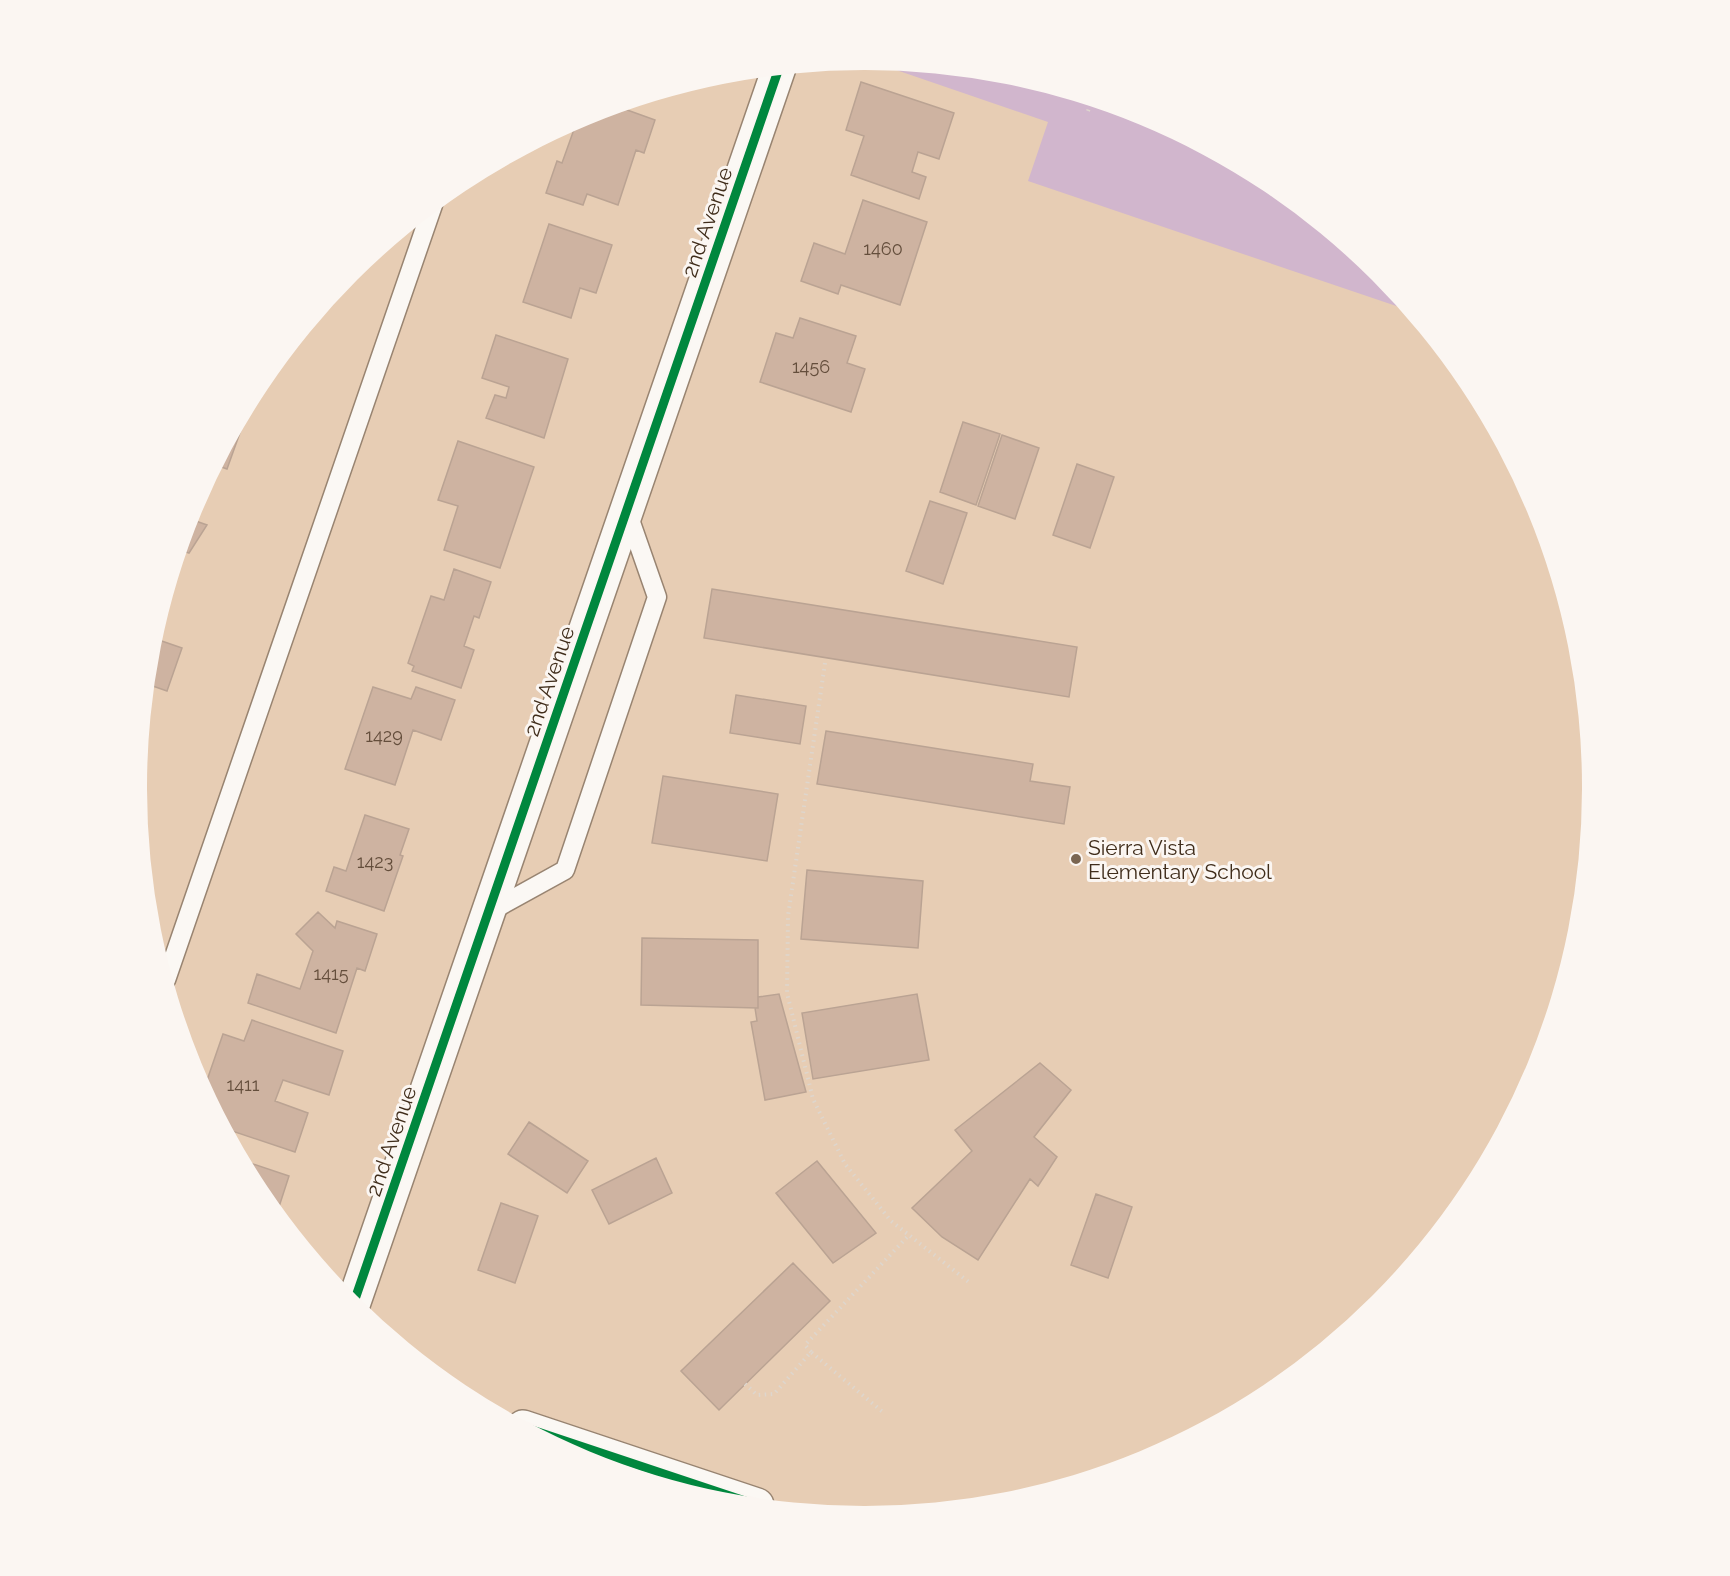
<svg xmlns="http://www.w3.org/2000/svg" width="1730" height="1576" font-family="Raleway,sans-serif">
	<style>
		.green { fill: #d1b6cd }
		.building { fill: #ceb3a1; stroke: #baa393; stroke-width: 1.5 }
		.lines { fill: none; stroke-linecap: round; stroke-linejoin: round }
		.lane-casing { stroke: #988471; stroke-width: 21 }
		.secondary-casing { stroke: #988471; stroke-width: 36 }
		.path { stroke: #ded6cd; stroke-width: 4; stroke-dasharray: 1.5 4.5; stroke-linecap: butt }
		.lane { stroke: #fbf8f4; stroke-width: 18 }
		.secondary { stroke: #fbf8f4; stroke-width: 33 }
		.cycleway-casing { stroke: #fbf6f2; stroke-width: 13 }
		.cycleway { stroke: #00873e; stroke-width: 9 }
		.poi-dot { fill: #7a6551; stroke: #fbf6f2; stroke-width: 2 }
		.labels { text-anchor: middle; dominant-baseline: central; stroke-width: 6; stroke-linejoin: round; paint-order: stroke }
		.number-label { font-size: 18px; fill: #644e3c }
		.street-label { font-size: 21px; fill: #402d1b; stroke: #fbf6f2 }
		.poi-label { font-size: 21px; fill: #402d1b; stroke: #fbf6f2; text-anchor: start }
	</style>
	<rect width="100%" height="100%" fill="#e7cdb4"/>
	<path class="green" d="M867,60L1007,74L1144,116L1270,183L1380,273L1411,311L1028,181L1048,122Z"/>
	<path class="building" d="M861,82L954,113L939,159L918,152L912,172L926,177L919,199L851,175L864,136L846,130Z
		M616,106L655,120L644,153L636,150L618,205L587,194L583,205L546,193L557,161L562,163L577,121L587,115Z
		M863,200L927,222L900,305L841,285L838,294L801,281L814,243L845,254Z
		M549,224L612,245L596,293L580,288L571,318L523,302Z
		M800,318L856,336L847,363L865,369L851,412L760,382L776,333L793,338Z
		M496,335L568,359L544,438L486,418L495,395L506,398L509,387L482,378Z
		M963,422L1000,434L976,505L940,492Z
		M237,426L242,427L227,469L216,465Z
		M1002,435L1039,448L1015,519L978,506Z
		M458,441L534,467L500,568L444,550L458,506L438,500Z
		M1077,464L1114,477L1090,548L1053,535Z
		M930,501L967,513L943,584L906,571Z
		M190,519L207,525L189,553L180,550Z
		M454,569L491,582L479,618L474,616L464,646L474,650L461,688L412,671L414,666L408,663L431,596L444,600Z
		M712,589L1077,647L1069,697L704,638Z
		M153,638L182,648L167,691L147,684Z
		M373,687L411,699L416,687L455,700L441,740L413,730L395,785L345,769Z
		M736,695L806,706L800,744L730,733Z
		M826,731L1033,764L1030,781L1070,787L1064,824L817,784Z
		M663,776L778,794L767,861L652,843Z
		M365,815L409,829L400,855L403,856L384,911L326,891L334,867L346,871Z
		M807,870L923,881L918,948L801,939Z
		M318,912L335,928L337,921L377,934L365,971L357,968L336,1033L248,1003L257,974L300,989L313,951L296,934Z
		M642,938L758,940V1008L641,1005Z
		M779,994L806,1092L765,1100L751,1022L757,1021L755,1008H758V997Z
		M917,994L929,1060L813,1079L802,1013Z
		M252,1020L343,1051L329,1095L283,1080L275,1101L308,1113L295,1152L226,1129L204,1089L223,1034L244,1041Z
		M1040,1063L1071,1090L1034,1137L1057,1157L1038,1186L1030,1179L978,1260L942,1237L912,1208L972,1151L955,1130Z
		M529,1122L588,1161L567,1193L508,1154Z
		M656,1158L672,1193L609,1224L592,1190Z
		M244,1161L289,1176L277,1213L260,1192Z
		M817,1161L876,1233L833,1263L776,1193Z
		M1096,1194L1132,1207L1108,1278L1071,1265Z
		M501,1203L538,1216L515,1283L478,1270Z
		M793,1263L830,1301L719,1410L681,1371Z"/>
	<g class="lines">
		<defs>
			<path id="lane" d="M489,912L565,870L657,597L628,514
				M166,980L433,205"/>
			<path id="secondary" d="M353,1305L779,68
				M523,1427L757,1505"/>
		</defs>
		<use href="#lane" class="lane-casing"/>
		<use href="#secondary" class="secondary-casing"/>
		<path class="path" d="M1088,111L1092,100
			M825,663L788,916L787,993L813,1099L845,1164L891,1221L970,1283
			M811,1352L805,1345L909,1235
			M745,1384L757,1395L774,1394L811,1352L884,1413"/>
		<use href="#lane" class="lane"/>
		<use href="#secondary" class="secondary"/>
		<defs>
			<path id="cycleway" d="M353,1305L779,68
				M523,1427L757,1505"/>
		</defs>
		<use href="#cycleway" class="cycleway-casing"/>
		<use href="#cycleway" class="cycleway"/>
	</g>
	<circle class="poi-dot" cx="1076" cy="859" r="6"/>
	<g class="labels">
		<g class="number-label">
			<text x="883" y="248">1460</text>
			<text x="811" y="366">1456</text>
			<text x="384" y="735">1429</text>
			<text x="375" y="861">1423</text>
			<text x="331" y="973">1415</text>
			<text x="243" y="1084">1411</text>
		</g>
		<g class="street-label">
			<text transform="translate(707 222) rotate(-71)">2nd Avenue</text>
			<text transform="translate(549 681) rotate(-71)">2nd Avenue</text>
			<text transform="translate(391 1141) rotate(-71)">2nd Avenue</text>
		</g>
		<g class="poi-label">
			<text x="1088" y="847">Sierra Vista<tspan x="1088" dy="24">Elementary School</tspan></text>
		</g>
	</g>
	<path d="M0 0H1730V1576H0ZM864 70H865A717 717 0 0 1 1582 787V789A717 717 0 0 1 865 1506H864A717 717 0 0 1 147 789V787A717 717 0 0 1 864 70Z" fill="#fbf6f2" fill-rule="evenodd"/>
</svg>
